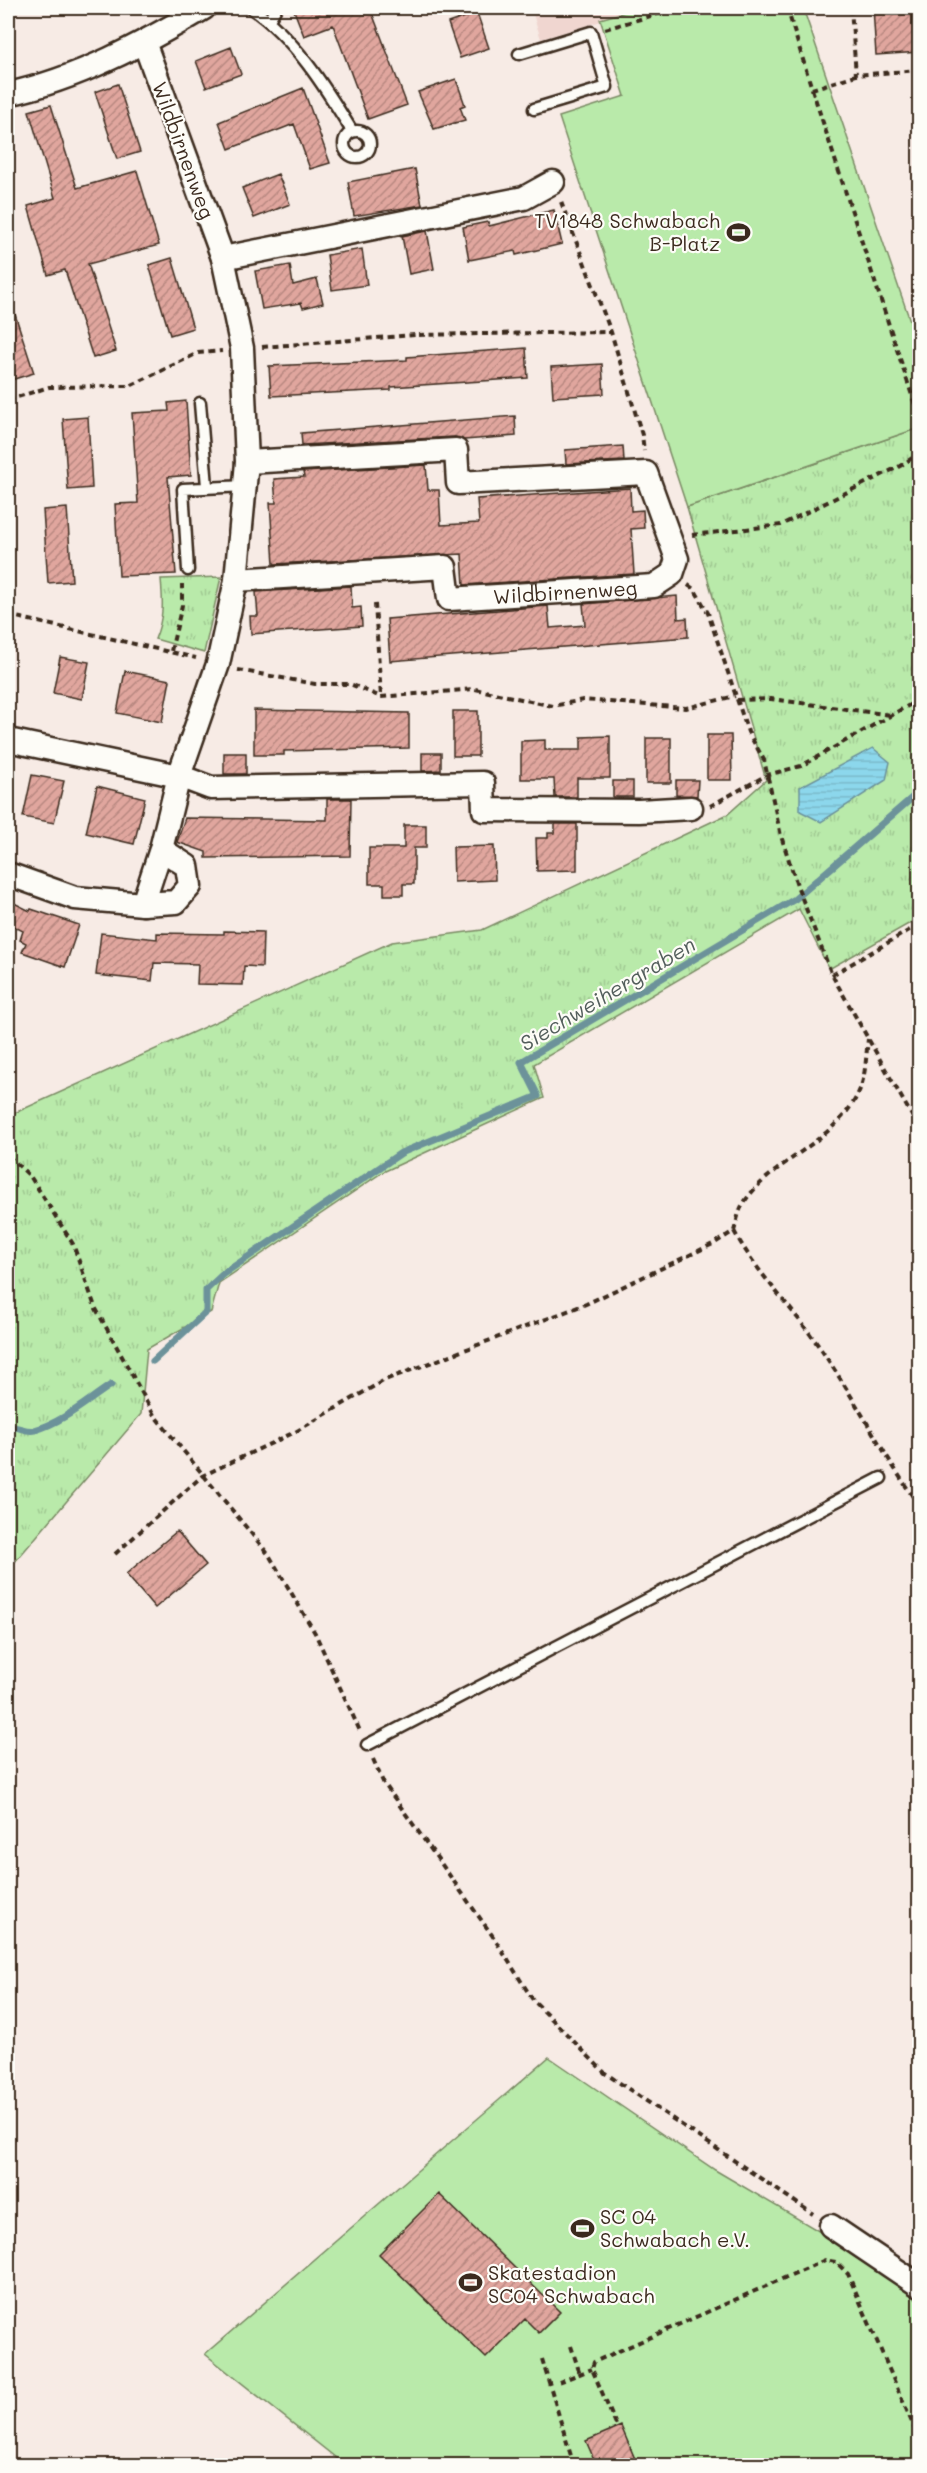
<svg xmlns="http://www.w3.org/2000/svg" width="927" height="2473" font-family="Mali,sans-serif">
	<style>
		.built { fill: #f0d6d0 }
		.grass { fill: url(#grass-tufts); stroke: #7a8a64; stroke-width: 1.5 }
		.garden { fill: #b9eaaa; stroke: #7a8a64; stroke-width: 1.5 }
		.water { fill: url(#water-rules); stroke: #6c929a; stroke-width: 1.5 }
		.lines { fill: none; stroke-linecap: round; stroke-linejoin: round }
		.stream { stroke: #6c929a; stroke-width: 7 }
		.building { fill: url(#building-hatch); stroke: #3b2a1e; stroke-width: 1.5 }
		.lane-casing { stroke: #3b2a1e; stroke-width: 15 }
		.street-casing { stroke: #3b2a1e; stroke-width: 27 }
		.path { stroke: #3b2a1e; stroke-width: 4; stroke-dasharray: 6 4.5; stroke-linecap: butt }
		.lane { stroke: #fdfcf7; stroke-width: 10 }
		.street { stroke: #fdfcf7; stroke-width: 22 }
		.labels { text-anchor: middle; dominant-baseline: central; stroke-width: 4.5; stroke-linejoin: round; paint-order: stroke }
		.street-label { font-size: 20px; fill: #3b2a1e; stroke: #fdfcf7 }
		.poi-label { font-size: 20px; fill: #3b2a1e; stroke: #fdfcf7; text-anchor: start }
		.water-label { font-size: 21px; font-style: italic; fill: #535e5c; stroke: #fdfcf7 }
	</style>
	<defs>
		<pattern id="grass-tufts" width="24" height="20" patternUnits="userSpaceOnUse" patternTransform="scale(1.5)"><rect width="24" height="20" fill="#b9eaaa"/><path d="M3 7l-1-3M5 7V3M7 7l1-3M15 17l-1-3M17 17v-4M19 17l1-3" fill="none" stroke="#a0c992"/></pattern>
		<pattern id="water-rules" width="6" height="5" patternUnits="userSpaceOnUse" patternTransform="scale(1.5)"><rect width="6" height="5" fill="#8cd7ec"/><path d="M0 2.5h6" fill="none" stroke="#7ab9ca"/></pattern>
		<pattern id="building-hatch" width="6" height="6" patternUnits="userSpaceOnUse" patternTransform="scale(1.5)"><rect width="6" height="6" fill="#e0a69e"/><path d="M-1 1l2-2M0 6l6-6M5 7l2-2" fill="none" stroke="#b78780"/></pattern>
	</defs>
	<rect width="100%" height="100%" fill="#f7ebe5"/>
	<filter id="ink" filterUnits="userSpaceOnUse"><feTurbulence type="fractalNoise" baseFrequency=".0167" numOctaves="2"/><feDisplacementMap in="SourceGraphic" scale="12" xChannelSelector="R" yChannelSelector="G"/><feConvolveMatrix kernelMatrix="1 2 1 2 8 2 1 2 1" color-interpolation-filters="sRGB"/></filter>
	<g filter="url(#ink)">
		<path class="built" d="M531,8H645L541,39Z"/>
		<path class="grass" d="M919,428V918L829,969L799,909L534,1064L544,1098L383,1172L219,1283L211,1312L147,1349L141,1414L8,1570V1116L392,942L482,930L728,814L766,780L687,507Z
			M221,577L204,653L155,639C164,618 163,602 161,579Z"/>
		<path class="garden" d="M639,8H803L919,347V428L687,507L559,117L625,96L600,19Z
			M549,2057L715,2170L919,2290V2465H345L205,2354Z"/>
		<path class="water" d="M873,748L890,762L886,780L821,822L800,811V787Z"/>
		<g class="lines">
			<path class="stream" d="M153,1361L206,1312V1290L223,1274L401,1153L538,1096L521,1062L795,899L920,791
				M8,1428C17,1424 25,1433 35,1430C62,1423 88,1400 111,1385"/>
		</g>
		<path class="building" d="M293,8H374L371,10L407,105L368,119L333,25L304,36Z
			M873,8H920V52L876,55Z
			M477,13L489,48L460,58L448,23Z
			M231,47L241,74L206,87L196,61Z
			M456,79L465,105L460,107L465,120L434,129L418,92Z
			M118,84L140,152L117,159L95,92Z
			M303,88L330,163L310,169L294,124L229,149L219,122Z
			M51,105L77,188L137,171L159,245L88,264L116,351L93,358L65,270L48,275L28,206L55,198L29,111Z
			M415,169L422,205L354,216L348,182Z
			M278,174L290,204L254,218L242,188Z
			M554,210L562,244L516,255L515,251L469,260L463,227L488,222L489,226Z
			M427,231L434,269L409,274L402,236Z
			M362,249L367,285L332,290L327,255Z
			M172,258L193,328L170,335L149,265Z
			M290,265L293,285L317,279L323,303L303,308L301,303L262,309L255,271Z
			M11,302L34,373L11,380L8,368V303Z
			M526,348L528,378L391,387V390L271,396L269,366L407,360V357Z
			M602,364L604,394L553,397L551,367Z
			M186,401L191,475L168,477L176,574L119,576L115,504L138,503L132,413L169,411L168,403Z
			M515,416L516,436L464,440L455,437L302,445L301,433Z
			M88,417L92,488L68,490L63,419Z
			M623,446L624,461L566,464L565,450Z
			M426,465L428,490H439L441,525L479,523L477,499L630,488L631,511L643,510L644,528L631,529L634,574L464,585L462,554L274,564L270,503H276L274,479L304,477L303,472Z
			M67,508L72,581L48,583L43,510Z
			M351,586L352,608L361,607L362,626L251,634L250,616H258L256,592Z
			M677,596L678,619L687,618L688,637L390,661L387,619L548,606L550,628L585,625L583,604Z
			M60,657L89,662L82,699L53,693Z
			M125,671L170,680L162,722L117,713Z
			M254,710L409,713V748L284,751V755H254Z
			M453,711H478V756H453Z
			M707,735H731L732,780H707Z
			M610,736V778H577V797H555L554,779H521V741L545,740V750H581V737Z
			M646,738H671V783H646Z
			M224,753H246V774H224Z
			M422,753H441V770L422,771Z
			M32,775L64,781L54,823L23,817Z
			M676,780H698L697,796L676,795Z
			M613,781H633V797H613Z
			M97,786L145,798L134,844L86,833Z
			M327,799H351L350,856L206,858V852L177,842L185,818L327,820Z
			M555,824H577V870L537,871L536,838H548V833H555Z
			M404,825H426V848H414V884H403V895H384V884H369V848H404Z
			M494,846L495,880L454,882L453,847Z
			M8,900L30,911L31,909L79,925L65,967L22,952L26,943L20,940L23,931L8,923Z
			M224,931L263,932L262,967L244,966L243,985L197,984L198,964L154,963L152,981L96,975L101,933L157,939V933L224,934Z
			M177,1531L206,1565L155,1608L126,1574Z
			M439,2194L560,2312L539,2333L525,2319L486,2358L379,2254Z
			M621,2426L638,2466H597L586,2441Z"/>
		<g class="lines">
			<defs>
				<path id="lane" d="M251,8C294,37 325,87 352,131
					M269,20L276,8
					M519,54L591,32L607,87L534,109
					M344 144a13 13 0 1 1 26 0a13 13 0 1 1-26 0Z
					M200,403L207,486
					M188,570L183,489L246,486
					M367,1745L881,1478"/>
				<g id="street">
					<path d="M8,94C78,79 143,44 204,8"/>
					<path d="M223,258L524,198L553,182"/>
					<path id="s1" d="M236,580L445,567L449,599L654,586L672,574L677,559L646,473L458,483L456,450L247,462"/>
					<path d="M8,740L179,776L211,788L483,783L484,810L639,811L691,808"/>
					<path d="M8,874L75,898L143,904L176,902L190,886L187,866L161,849"/>
					<path d="M143,904L161,849L179,776L218,664L236,580L247,462L242,348L223,258L144,42"/>
					<path d="M831,2226L920,2286"/>
				</g>
			</defs>
			<use href="#lane" class="lane-casing"/>
			<use href="#street" class="street-casing"/>
			<path class="path" d="M787,8L812,89L856,75L920,70
				M851,8L856,75
				M605,29L679,8
				M812,89L918,414
				M561,202L611,332L642,435L644,451
				M262,347L415,335L611,332
				M8,400L49,387L130,386L198,353L222,351
				M692,535L781,525L900,466L920,453
				M688,585L695,590L708,613L748,732L764,760L781,836L798,888L832,975L920,1130
				M375,604L381,697
				M8,615L196,658
				M171,651L182,605V584
				M238,670L315,684H350L381,697L475,689L553,706L583,700L686,708L735,696
				M737,700L771,699L891,715
				M710,806L767,775L801,766L920,699
				M832,975L920,924
				M8,1156L30,1176L73,1244L95,1307L154,1415L269,1555L315,1633L360,1731
				M734,1231C757,1274 793,1308 820,1348C856,1400 884,1456 920,1507
				M115,1554L202,1476L295,1432L385,1380L586,1304L715,1243L734,1231C737,1222 738,1212 743,1204C770,1161 840,1140 860,1089C866,1074 866,1055 868,1039
				M373,1759L383,1782L492,1935L533,2000L605,2073L813,2214
				M571,2346L580,2374
				M542,2359L574,2466
				M559,2382L592,2369
				M616,2425L592,2369L594,2362L825,2260L836,2262L848,2274L920,2441"/>
			<use href="#lane" class="lane"/>
			<use href="#street" class="street"/>
		</g>
	</g>
	<defs>
		<symbol id="stadium-bare" viewBox="-9 -9 18 18"><path d="M0-5a6.5 5 0 1 0 0 10a6.5 5 0 1 0 0-10ZM-3.5-1.8h7v3.6h-7Z" fill="#3b2a1e" stroke="#fdfcf7" stroke-width="2.5" paint-order="stroke"/></symbol>
	</defs>
	<g fill-rule="evenodd">
		<use href="#stadium-bare" x="722" y="216" width="33" height="33"/>
		<use href="#stadium-bare" x="566" y="2212" width="33" height="33"/>
		<use href="#stadium-bare" x="454" y="2266" width="33" height="33"/>
	</g>
	<g class="labels">
		<g class="street-label">
			<text transform="translate(184 150) rotate(70)">Wildbirnenweg</text>
			<text stroke="none"><textPath href="#s1" startOffset="358">Wildbirnenweg</textPath></text>
		</g>
		<g class="poi-label">
			<text x="720" y="220" text-anchor="end">TV1848 Schwabach<tspan x="720" dy="23">B-Platz</tspan></text>
			<text x="600" y="2216">SC 04<tspan x="600" dy="23">Schwabach e.V.</tspan></text>
			<text x="488" y="2272">Skatestadion<tspan x="488" dy="23">SC04 Schwabach</tspan></text>
		</g>
		<g class="water-label">
			<text transform="translate(607 993) rotate(-31)">Siechweihergraben</text>
		</g>
	</g>
	<rect width="927" height="2473" fill="none" stroke="#fdfcf7" stroke-width="30"/>
	<rect x="15" y="15" width="897" height="2443" fill="none" stroke="#3b2a1e" stroke-width="2" filter="url(#ink)"/>
</svg>
